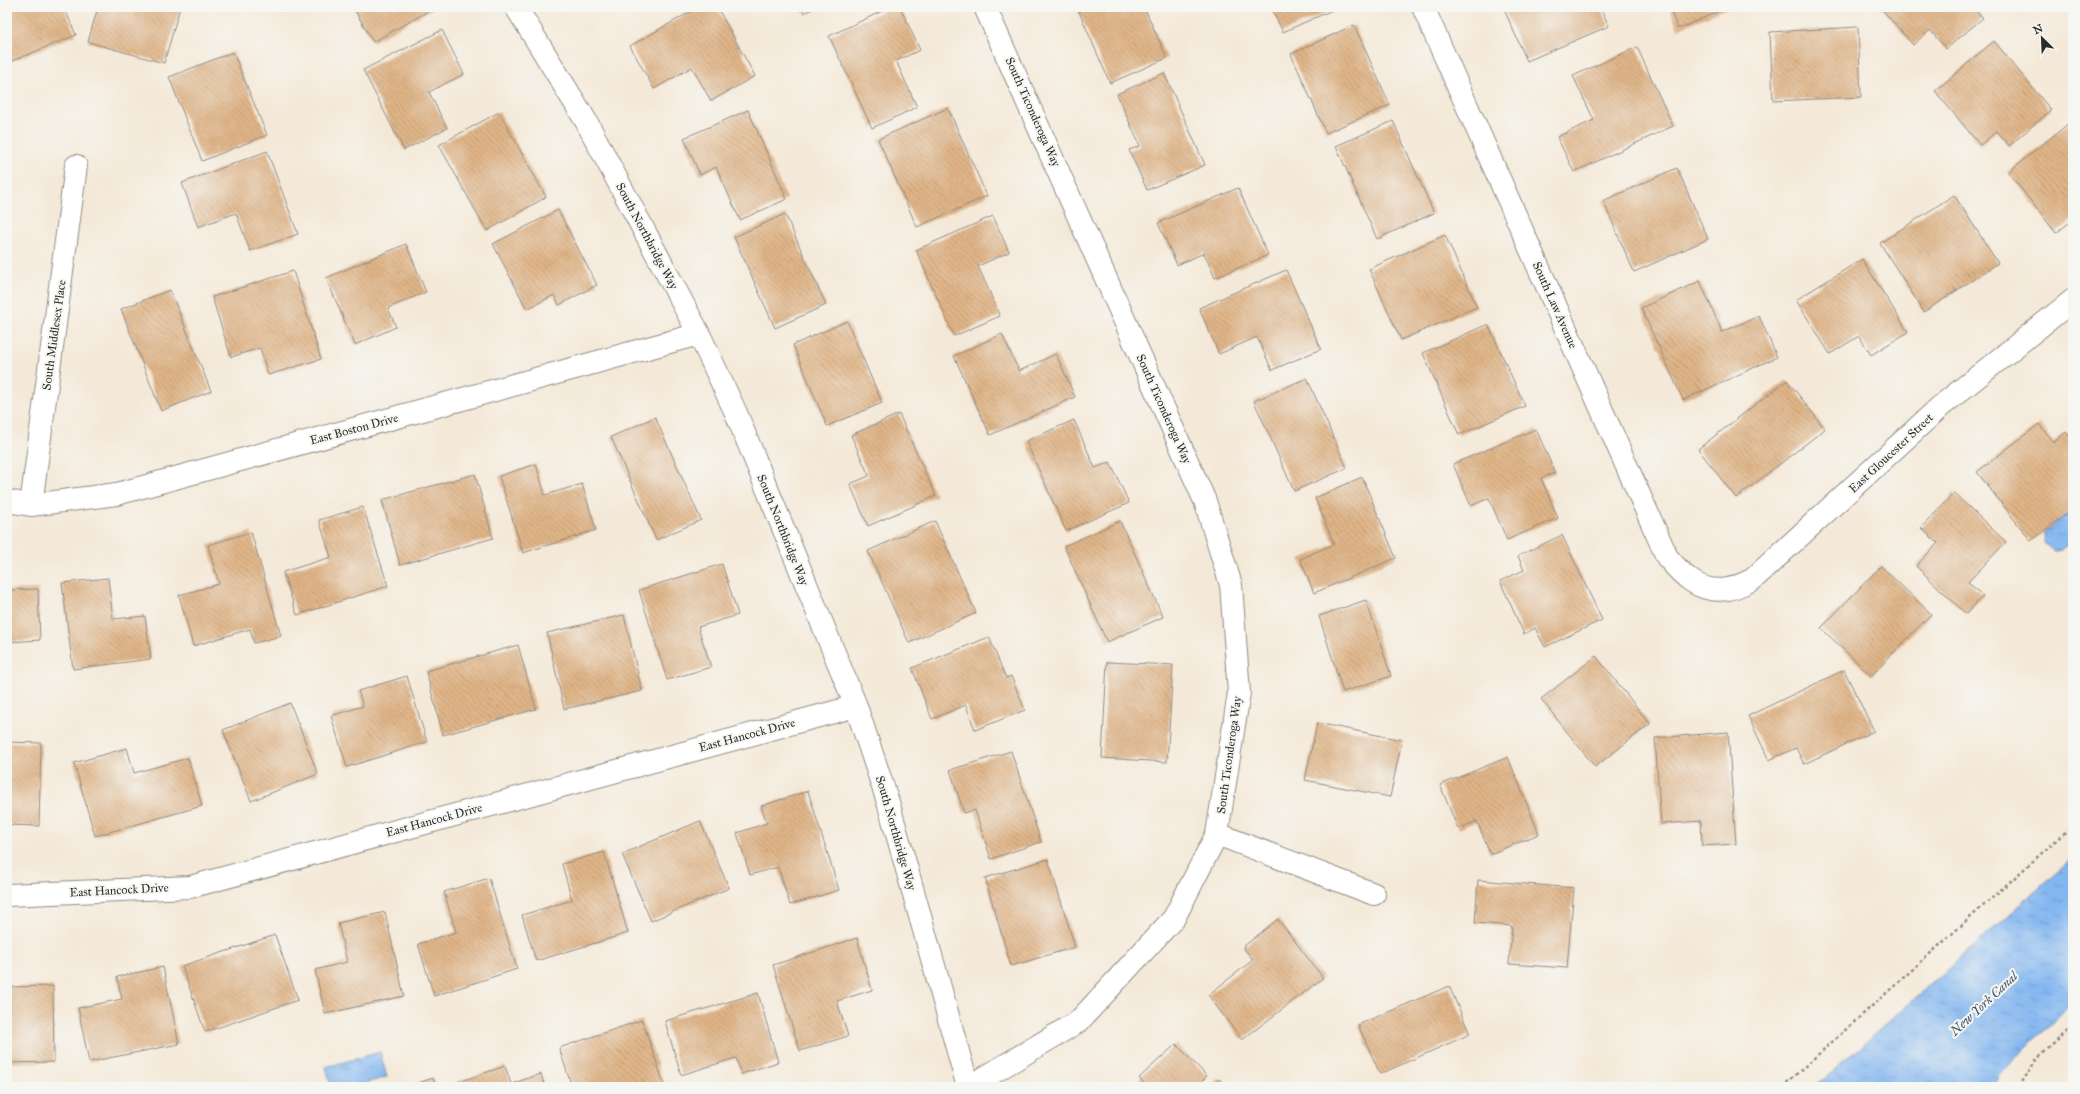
<svg xmlns="http://www.w3.org/2000/svg" width="2080" height="1094" font-family="'IM FELL Great Primer',serif">
	<style>
		.water { fill: url(#water-ripples); stroke: #56708e }
		.building { fill: url(#building-back-hatch) }
		.lines { fill: none; stroke-linecap: round; stroke-linejoin: round }
		.minor-casing { stroke: #908a82; stroke-width: 24 }
		.path { stroke: #908a82; stroke-width: 2.5; stroke-dasharray: 3 3; stroke-linecap: butt }
		.minor { stroke: #fff; stroke-width: 22 }
		.labels { text-anchor: middle; dominant-baseline: central; stroke-width: 4; stroke-linejoin: round; paint-order: stroke }
		.street-label { font-size: 12px; fill: #2b2b2b; stroke: #f6f6f2 }
		.water-label { font-size: 13px; font-style: italic; fill: #455566; stroke: #f6f6f2 }
	</style>
	<defs>
		<pattern id="water-ripples" width="26" height="14" patternUnits="userSpaceOnUse"><rect width="26" height="14" fill="#82b6f0"/><path d="M2 4q2-2 4 0t4 0M15 11q2-2 4 0t4 0" fill="none" stroke="#6b94c3"/></pattern>
		<pattern id="building-back-hatch" width="6" height="6" patternUnits="userSpaceOnUse"><rect width="6" height="6" fill="#e0b588"/><path d="M-1 5l2 2M0 0l6 6M5-1l2 2" fill="none" stroke="#b6936f"/></pattern>
	</defs>
	<rect width="100%" height="100%" fill="#f6f6f2"/>
	<filter id="ink" filterUnits="userSpaceOnUse"><feTurbulence type="fractalNoise" baseFrequency=".025" numOctaves="2"/><feDisplacementMap in="SourceGraphic" scale="8" xChannelSelector="R" yChannelSelector="G"/><feConvolveMatrix kernelMatrix="1 2 1 2 8 2 1 2 1" color-interpolation-filters="sRGB"/></filter>
	<filter id="wash" filterUnits="userSpaceOnUse"><feTurbulence type="fractalNoise" baseFrequency=".012" numOctaves="4" result="noise"/><feDisplacementMap in="SourceGraphic" scale="16" xChannelSelector="R" yChannelSelector="G"/><feGaussianBlur stdDeviation="0.9" result="paint"/><feColorMatrix in="noise" values="0 0 0 0 0 0 0 0 0 0 0 0 0 0 0 0 0 1.4 0 .05"/><feComposite in="paint" operator="in"/></filter>
	<g filter="url(#wash)">
		<rect width="100%" height="100%" fill="#f4e9d8"/>
		<path class="water" d="M2071,509H2073V538L2061,550L2055,551C2046,546 2044,542 2044,532Z
			M2073,858V1002L2000,1073L1995,1087H1815Z
			M380,1052L387,1077L352,1087H331L326,1067Z"/>
		<g id="blocks">
			<path class="building" d="M7,7H64L76,35L7,63Z
				M98,7H180L164,63L88,42Z
				M353,7H431L432,9L373,42Z
				M699,7H717L755,76L711,101L692,67L654,89L630,46Z
				M801,7H816L804,13Z
				M891,7H900L920,50L896,61L917,107L872,128L829,36Z
				M1077,7H1144L1167,58L1110,83Z
				M1271,7H1339L1283,32Z
				M1503,7H1600L1609,26L1527,61Z
				M1669,7H1729L1678,29Z
				M1880,7H1973L1983,18L1946,49L1930,30L1913,45Z
				M1354,25L1390,105L1326,133L1291,54Z
				M1858,27L1861,97L1773,101L1770,32Z
				M442,30L464,74L429,92L447,128L404,150L363,70Z
				M1994,41L2051,110L2009,146L1997,131L1980,145L1935,91Z
				M1637,47L1673,126L1574,172L1557,137L1594,120L1573,76Z
				M233,52L267,135L202,161L169,77Z
				M1164,73L1205,165L1147,190L1129,150L1140,146L1117,94Z
				M948,108L987,196L917,227L878,139Z
				M748,110L787,199L740,220L716,167L700,175L684,138Z
				M499,112L546,197L487,231L439,145Z
				M2073,120V220L2056,233L2008,172Z
				M1393,121L1434,213L1377,239L1336,146Z
				M267,151L298,234L250,251L236,213L198,227L182,183Z
				M1677,168L1708,239L1634,272L1603,201Z
				M1238,188L1268,255L1215,278L1204,253L1177,265L1158,223Z
				M1954,195L1998,263L1924,312L1880,243Z
				M558,210L597,285L559,305L554,295L527,309L493,244Z
				M785,214L826,305L775,328L734,237Z
				M993,216L1009,252L978,266L1000,316L954,336L916,250Z
				M1445,235L1477,307L1401,340L1369,269Z
				M406,244L426,292L388,308L396,327L355,345L326,278Z
				M1862,259L1908,332L1871,355L1859,336L1830,354L1796,300Z
				M1286,270L1321,349L1272,370L1257,337L1219,354L1199,308Z
				M293,271L321,359L268,375L260,348L231,357L212,297Z
				M1700,281L1722,332L1759,316L1777,357L1683,400L1641,308Z
				M170,290L211,391L161,411L121,309Z
				M847,321L882,403L827,426L793,345Z
				M1488,324L1525,406L1459,435L1423,353Z
				M1002,334L1019,371L1056,354L1075,397L990,435L954,356Z
				M1307,378L1347,468L1294,491L1254,401Z
				M1787,380L1825,429L1736,498L1698,449Z
				M899,414L936,496L868,526L850,484L869,476L851,435Z
				M655,417L701,520L656,540L611,437Z
				M1074,420L1095,468L1110,462L1129,503L1066,531L1026,441Z
				M2039,424L2053,442L2066,432L2073,441V509L2031,541L1977,472Z
				M1536,429L1555,473L1541,478L1558,518L1507,540L1489,498L1471,506L1453,464Z
				M536,464L545,495L582,484L596,530L523,553L499,476Z
				M475,474L493,538L400,565L382,500Z
				M1362,477L1396,558L1314,593L1300,559L1334,544L1315,498Z
				M1954,493L2006,542L1968,582L1983,596L1966,614L1916,566L1938,543L1921,528Z
				M363,507L388,586L297,615L283,572L331,557L319,520Z
				M935,521L976,613L909,643L868,551Z
				M1120,521L1163,617L1107,642L1064,546Z
				M251,532L281,636L254,643L250,629L193,646L179,595L219,584L208,545Z
				M1562,535L1602,620L1545,647L1535,628L1524,634L1500,581L1524,570L1518,556Z
				M722,564L738,615L698,627L711,667L667,680L639,590Z
				M1881,566L1931,614L1871,676L1821,628Z
				M108,578L113,619L145,616L151,659L73,669L62,583Z
				M38,589L40,640L7,642V590Z
				M1366,600L1391,676L1343,692L1319,616Z
				M624,615L642,691L564,709L547,633Z
				M989,637L1006,678L1011,676L1025,710L975,730L966,705L932,719L912,668Z
				M518,645L536,709L443,735L426,671Z
				M1596,656L1650,724L1595,767L1541,699Z
				M1107,662L1173,665L1167,762L1102,758Z
				M1844,670L1874,731L1804,764L1796,748L1769,760L1748,716Z
				M407,676L427,742L347,767L331,716L363,706L358,691Z
				M290,703L318,774L251,801L223,730Z
				M1317,723L1402,740L1390,797L1305,780Z
				M1728,732L1736,844L1702,846L1701,821L1661,824L1655,738Z
				M7,742L41,743L39,826L7,825Z
				M127,748L134,773L188,758L202,806L95,836L74,763Z
				M1011,751L1041,842L991,859L975,810L964,813L950,770Z
				M1508,757L1539,834L1490,854L1477,821L1458,829L1440,785Z
				M808,791L839,890L790,905L778,867L750,875L737,833L767,823L761,806Z
				M700,821L729,888L651,921L622,854Z
				M604,852L628,933L536,961L522,915L572,900L562,864Z
				M1048,859L1075,947L1011,966L985,878Z
				M489,878L517,969L434,996L418,944L456,932L444,892Z
				M1478,880L1574,888L1567,968L1509,964L1512,926L1475,923Z
				M385,912L404,996L325,1014L315,970L347,962L338,923Z
				M1278,919L1323,978L1242,1040L1208,995L1253,960L1243,947Z
				M275,935L298,1000L205,1032L182,966Z
				M857,938L872,990L837,1001L848,1036L800,1051L773,965Z
				M163,967L179,1044L89,1062L78,1008L122,999L117,977Z
				M53,986L54,1062L7,1063V987Z
				M1449,986L1470,1034L1380,1074L1358,1025Z
				M758,993L778,1062L741,1074L736,1058L681,1075L665,1021Z
				M642,1020L665,1087H572L559,1048Z
				M1176,1044L1207,1076L1196,1087H1147L1139,1078Z
				M505,1066L511,1084L541,1074L545,1087H457L455,1083Z
				M433,1078L436,1087H406Z
				M1219,1079L1229,1087H1211Z"/>
		</g>
	</g>
	<g filter="url(#ink)">
		<use href="#blocks" fill-opacity="0" stroke="#908a82" stroke-width="1"/>
		<g class="lines">
			<defs>
				<path id="minor" d="M516,7L586,121L699,334L736,413L856,706L888,802L968,1087
					M1423,7L1667,557C1683,576 1700,594 1728,589C1736,588 1744,583 1752,580L1941,406L2073,300
					M7,501L31,505L117,494L699,334
					M31,505L76,166
					M1217,834L1374,894
					M7,895L190,887L856,706
					M969,1087L1079,1021L1174,918L1217,834L1239,693L1231,585L1205,501L985,7"/>
			</defs>
			<use href="#minor" class="minor-casing"/>
			<path class="path" d="M1782,1087L2073,825
				M2019,1087L2036,1060L2073,1026"/>
			<use href="#minor" class="minor"/>
		</g>
	</g>
	<g class="labels">
		<g class="street-label">
			<text transform="translate(1033 112) rotate(66)">South Ticonderoga Way</text>
			<text transform="translate(647 236) rotate(62)">South Northbridge Way</text>
			<text transform="translate(1555 305) rotate(66)">South Law Avenue</text>
			<text transform="translate(54 335) rotate(-82)">South Middlesex Place</text>
			<text transform="translate(1164 409) rotate(66)">South Ticonderoga Way</text>
			<text transform="translate(354 429) rotate(-15)">East Boston Drive</text>
			<text transform="translate(1891 453) rotate(-43)">East Gloucester Street</text>
			<text transform="translate(783 530) rotate(68)">South Northbridge Way</text>
			<text transform="translate(747 735) rotate(-15)">East Hancock Drive</text>
			<text transform="translate(1229 755) rotate(-82)">South Ticonderoga Way</text>
			<text transform="translate(434 820) rotate(-15)">East Hancock Drive</text>
			<text transform="translate(896 833) rotate(74)">South Northbridge Way</text>
			<text transform="translate(119 890) rotate(-3)">East Hancock Drive</text>
		</g>
		<g class="water-label">
			<text transform="translate(1984 1004) rotate(-43)">New York Canal</text>
		</g>
	</g>
	<rect width="2080" height="1094" fill="none" stroke="#f6f6f2" stroke-width="24"/>
	<g transform="translate(2042 38) rotate(336)" stroke="#f6f6f2" stroke-width="3" paint-order="stroke">
	<path d="M0-3L7 15L0 10L-7 15Z" fill="#2b2b2b"/>
	<text y="-6" font-size="11" font-weight="bold" text-anchor="middle" fill="#2b2b2b">N</text>
	</g>
</svg>
